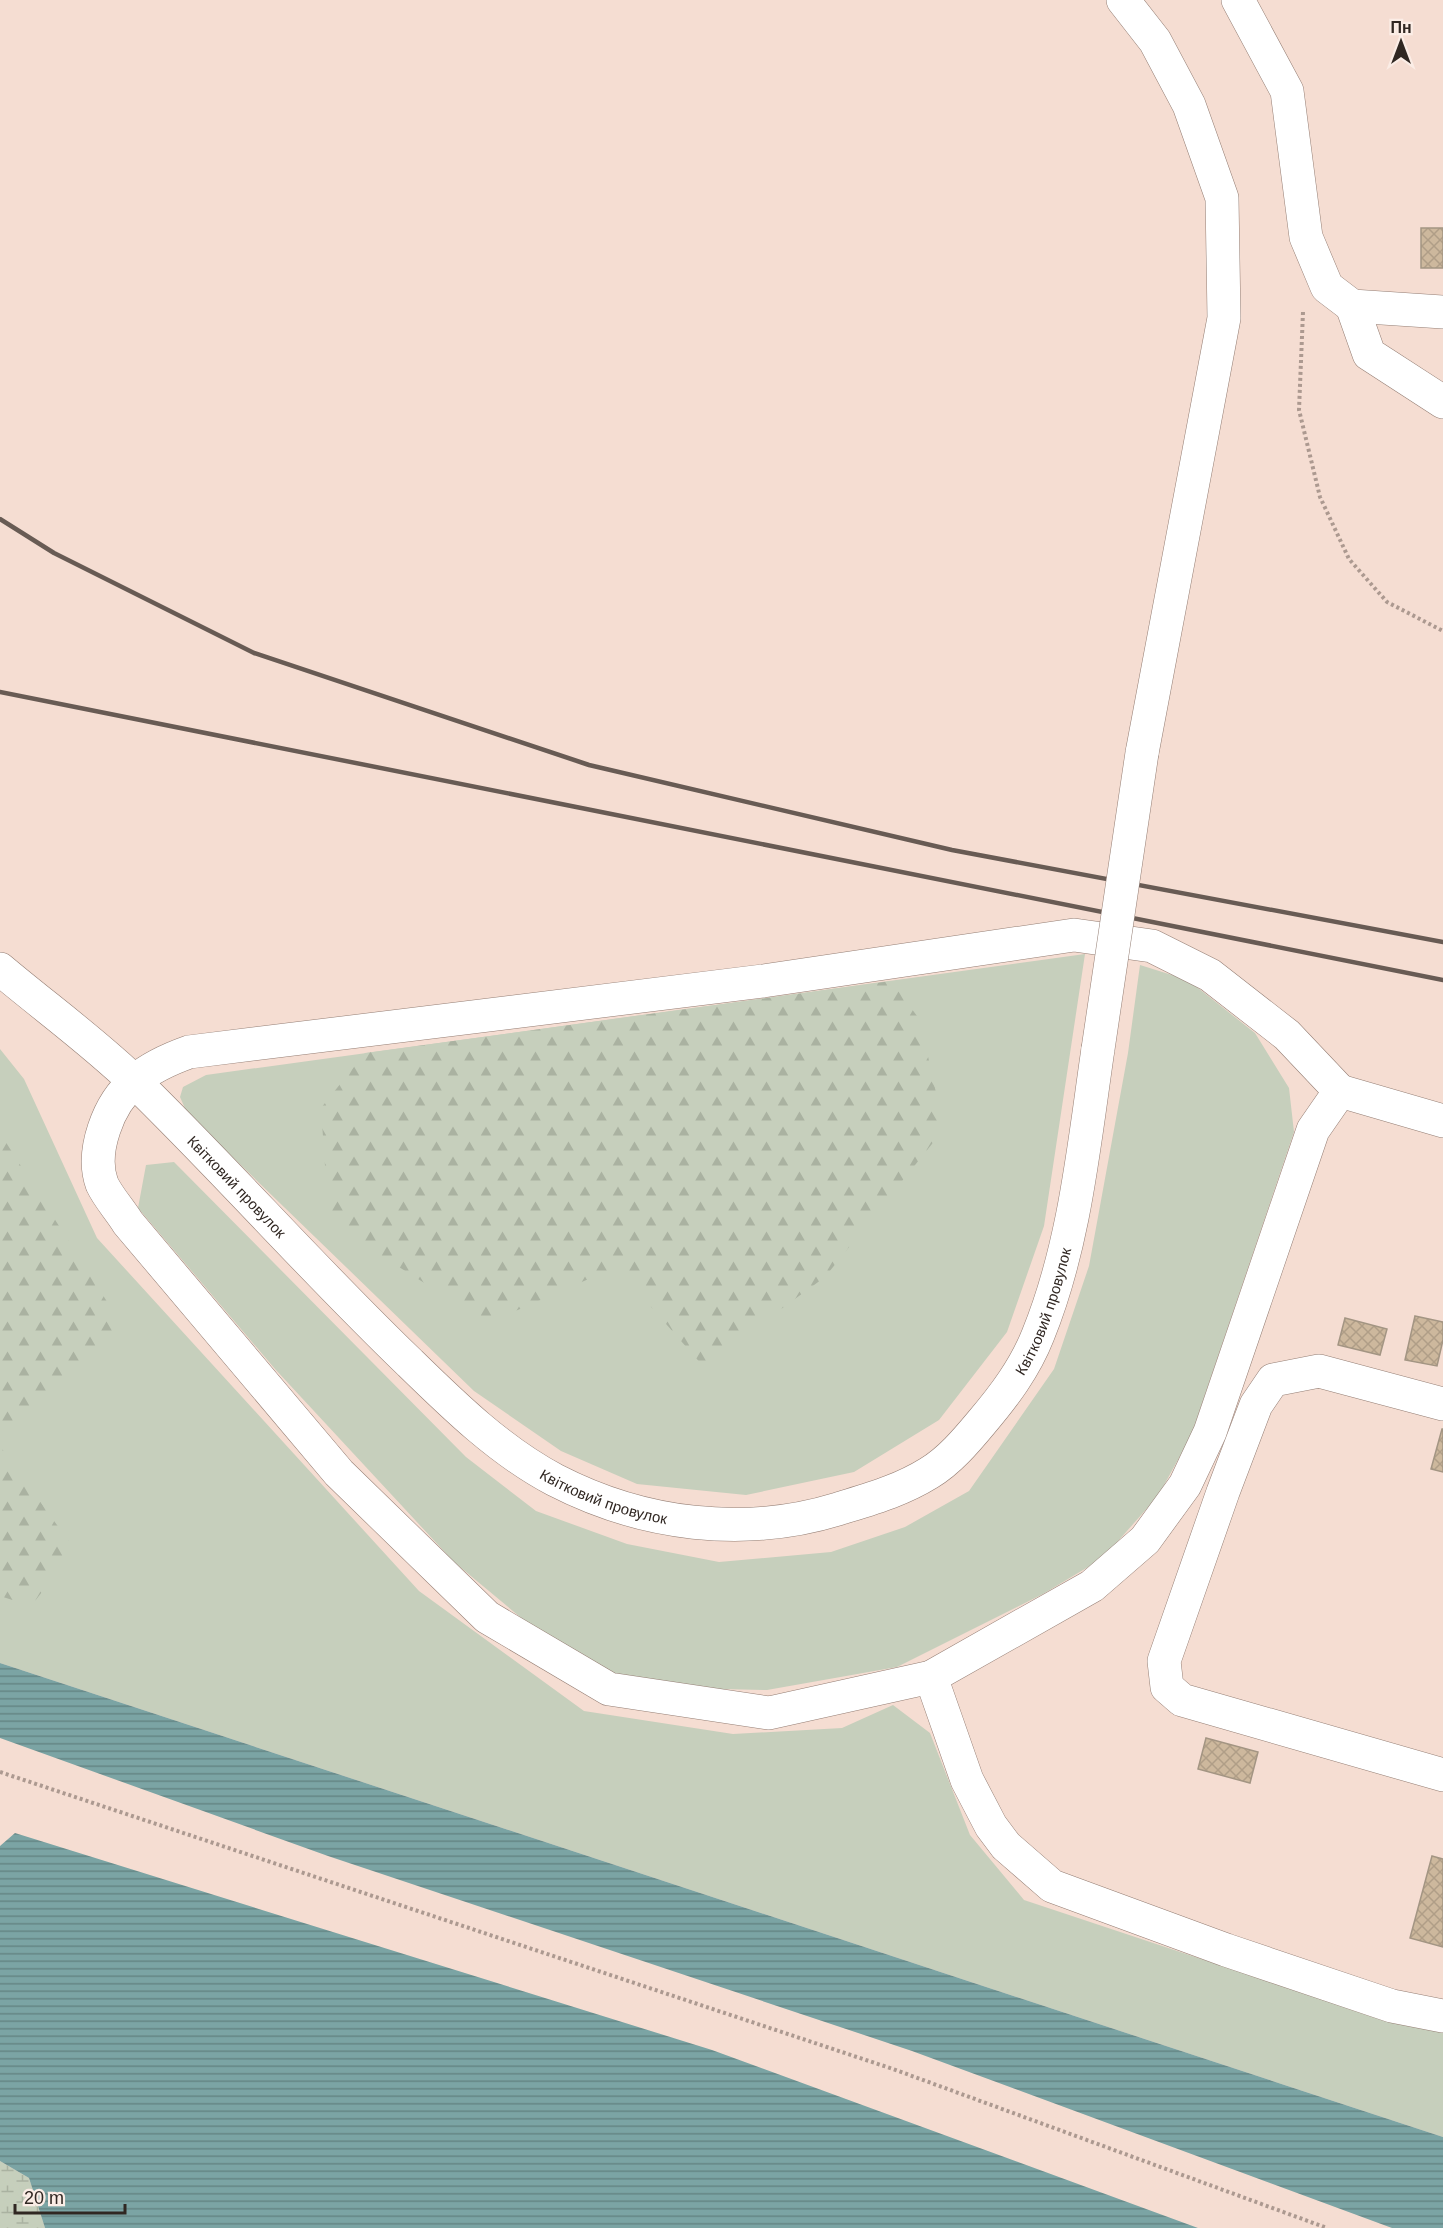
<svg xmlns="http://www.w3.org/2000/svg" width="1443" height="2228" font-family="Arial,sans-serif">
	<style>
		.grass { fill: #c6cfbc }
		.forest { fill: url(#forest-firs) }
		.wetland { fill: url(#wetland-marsh) }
		.water { fill: url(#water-rules) }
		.building { fill: url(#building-cross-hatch); stroke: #a39583; stroke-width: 1.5 }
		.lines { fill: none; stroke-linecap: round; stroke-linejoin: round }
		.street-casing { stroke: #947e74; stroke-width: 34 }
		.path { stroke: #ac9990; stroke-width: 4; stroke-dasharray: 3 3; stroke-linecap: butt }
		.street { stroke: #fff; stroke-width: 33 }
		.rail { stroke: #685b54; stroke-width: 4.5 }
		.street-bridge-casing { stroke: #947e74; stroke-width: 34; stroke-linecap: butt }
		.street-bridge { stroke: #fff; stroke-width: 33 }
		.labels { text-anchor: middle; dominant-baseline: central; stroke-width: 5; stroke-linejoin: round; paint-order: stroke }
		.street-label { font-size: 15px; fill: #302722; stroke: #fbede6 }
	</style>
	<defs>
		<pattern id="forest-firs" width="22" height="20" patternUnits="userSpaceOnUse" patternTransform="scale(1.5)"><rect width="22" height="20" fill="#c6cfbc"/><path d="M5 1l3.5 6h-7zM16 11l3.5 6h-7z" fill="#aab2a1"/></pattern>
		<pattern id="wetland-marsh" width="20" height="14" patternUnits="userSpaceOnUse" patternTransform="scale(1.5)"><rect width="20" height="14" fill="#c6cfbc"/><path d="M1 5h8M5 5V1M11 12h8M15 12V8" fill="none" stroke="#aab2a1"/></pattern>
		<pattern id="water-rules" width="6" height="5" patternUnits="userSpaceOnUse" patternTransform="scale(1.5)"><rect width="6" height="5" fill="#7ba4a4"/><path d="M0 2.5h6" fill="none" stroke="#658685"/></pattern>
		<pattern id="building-cross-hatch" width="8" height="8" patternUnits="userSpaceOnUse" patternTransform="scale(1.5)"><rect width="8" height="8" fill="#cdb89d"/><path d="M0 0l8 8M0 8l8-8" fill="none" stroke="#b09e87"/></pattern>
	</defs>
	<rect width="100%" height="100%" fill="#f5ddd2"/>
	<path class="grass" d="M1085,954L1044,1226L1007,1332L939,1420L854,1472L746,1495L637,1484L561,1451L474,1391L187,1113L180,1097L183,1087L206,1075Z
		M1140,965L1188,980L1255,1033L1289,1088L1294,1132L1191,1436L1158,1496L1103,1558L1043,1594L897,1667L767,1690L677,1688L611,1674L537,1631L454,1562L275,1369L138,1208L146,1165L174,1162L466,1457L536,1511L627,1544L719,1562L831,1552L905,1527L969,1491L1054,1369L1089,1266L1128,1053Z
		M0,1049L24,1079L97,1238L419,1591L584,1711L733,1734L842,1728L893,1705L930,1733L970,1835L1024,1900L1361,2012L1443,2033V2137L0,1663Z"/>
	<path class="forest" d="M891,981L920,1020L944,1129L825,1277L703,1366L616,1267L488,1323L329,1223L321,1108L365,1053Z
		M0,1133L125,1330L0,1431Z
		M0,1446L75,1550L31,1606L0,1596Z"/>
	<path class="wetland" d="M0,2161L29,2178L45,2228H0Z"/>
	<path class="water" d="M0,1663L1443,2137V2228H1392L912,2051L328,1856L0,1738Z
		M15,1833L712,2050L1198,2228H45L29,2178L0,2161V1846Z"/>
	<path class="building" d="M1421,228H1443V268H1421Z
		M1415,1316L1443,1322V1340L1437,1366L1405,1360Z
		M1345,1318L1387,1329L1380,1355L1338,1345Z
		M1442,1429H1443V1472L1431,1469Z
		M1206,1738L1258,1752L1250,1783L1198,1769Z
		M1432,1856L1443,1859V1947L1410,1938Z"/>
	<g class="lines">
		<defs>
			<g id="street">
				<path d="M1123,0L1155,41L1189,105L1222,198L1224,318L1142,753"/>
				<path d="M1238,0L1287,91L1306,237L1327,287L1352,306L1443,312"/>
				<path d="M1352,306L1369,354L1443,402"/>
				<path d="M1074,935L1152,946L1210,975L1287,1035L1340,1091L1313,1130L1210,1432L1185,1485L1145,1540L1092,1586L931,1677L769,1713L609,1689L487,1617L339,1473L128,1223C120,1210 108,1197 102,1184C95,1165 98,1147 104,1129C118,1086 147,1067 189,1052L763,981Z"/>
				<path id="s1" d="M0,969C45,1007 95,1043 137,1084C230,1175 316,1273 410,1363C454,1406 500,1451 555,1480C642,1525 744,1538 838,1509C870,1499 900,1491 929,1473C949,1461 966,1441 981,1423C1004,1396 1025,1368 1038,1335C1075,1244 1084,1144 1098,1049"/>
				<path d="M1340,1091L1443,1121"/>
				<path d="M1443,1404L1319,1371L1273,1380L1256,1405L1223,1492L1164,1661L1167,1687L1182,1700L1443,1775"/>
				<path d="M931,1677L967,1780L991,1826L1006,1846L1052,1886L1226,1950L1392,2006L1443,2016"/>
			</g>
		</defs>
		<use href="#street" class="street-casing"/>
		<path class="path" d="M1303,312L1299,410L1320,497L1349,559L1387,602L1443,631
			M0,1772L893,2069L1327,2228"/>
		<use href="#street" class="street"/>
		<path class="rail" d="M0,519L54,553L254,653L589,765L952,850L1443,942
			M0,692L1443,980"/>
		<defs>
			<path id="street-bridge" d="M1098,1049L1142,753"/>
		</defs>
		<use href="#street-bridge" class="street-bridge-casing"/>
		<use href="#street-bridge" class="street-bridge"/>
	</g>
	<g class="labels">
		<g class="street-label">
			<text stroke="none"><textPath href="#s1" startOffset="322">Квітковий провулок</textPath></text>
			<text stroke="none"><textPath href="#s1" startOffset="1348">Квітковий провулок</textPath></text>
			<text stroke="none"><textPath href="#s1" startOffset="808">Квітковий провулок</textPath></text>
		</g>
	</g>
	<g transform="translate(1401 42)" stroke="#fbede6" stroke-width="4.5" paint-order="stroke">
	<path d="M0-4.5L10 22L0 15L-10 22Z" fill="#302722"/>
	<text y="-9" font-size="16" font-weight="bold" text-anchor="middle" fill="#302722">Пн</text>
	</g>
	<path d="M15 2204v9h110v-9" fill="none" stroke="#302722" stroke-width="3"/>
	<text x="24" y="2204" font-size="18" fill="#302722" stroke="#fbede6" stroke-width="4.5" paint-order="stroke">20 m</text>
</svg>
